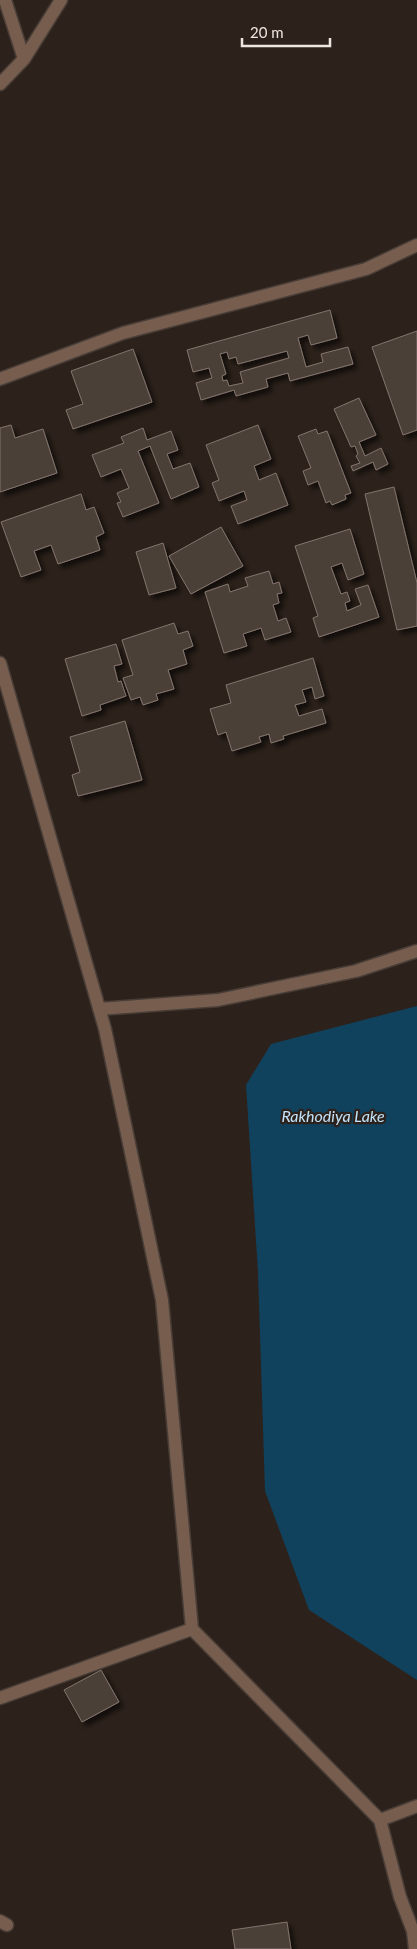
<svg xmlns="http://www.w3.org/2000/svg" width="417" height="1949" font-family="Lato,sans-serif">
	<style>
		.water { fill: #10415d }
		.building { fill: #4b3f38; stroke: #83756d; fill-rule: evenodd; filter: url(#shadow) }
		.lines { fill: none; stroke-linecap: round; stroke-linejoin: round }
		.minor-casing { stroke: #483d37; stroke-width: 15 }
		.tertiary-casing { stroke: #483d37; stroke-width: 15 }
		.minor { stroke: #765d4e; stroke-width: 12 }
		.tertiary { stroke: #765d4e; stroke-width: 12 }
		.labels { text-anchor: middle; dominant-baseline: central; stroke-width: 4.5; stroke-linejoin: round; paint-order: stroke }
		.water-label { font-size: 16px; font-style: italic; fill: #c1e2f9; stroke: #2d221b }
	</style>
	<defs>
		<filter id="shadow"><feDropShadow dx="4.5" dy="4.5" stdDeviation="2.5" flood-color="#0009"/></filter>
	</defs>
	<rect width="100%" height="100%" fill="#2d221b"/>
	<path class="water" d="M417,1006V1680L309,1610L265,1491L258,1272L246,1085L271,1044Z"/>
	<path class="building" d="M330,310L337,338L311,345L308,335L298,338L306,367L323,362L321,354L348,347L353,364L290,381L288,373L266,379L268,387L236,396L234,390L201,400L196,383L212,378L209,368L193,372L187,350ZM287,351L289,358L240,372L243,383L229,386L227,380L223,381L222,376L226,374L220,354L227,352L229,359L236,357L238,364Z
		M417,331V430L403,435L372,347Z
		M133,349L152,402L73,429L66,410L83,404L71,371Z
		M359,398L376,435L359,442L365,456L381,448L388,464L376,470L373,462L353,471L351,466L360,463L356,456L358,454L355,446L351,447L334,409Z
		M11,425L15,438L43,429L57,473L0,492V428Z
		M258,425L271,459L254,466L259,480L276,473L288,505L238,524L231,506L247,500L244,491L219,501L212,483L219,480L206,445Z
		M143,428L147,440L171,431L178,450L167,454L173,469L190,463L199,487L171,499L150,446L138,451L159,503L123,517L117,503L121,502L117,493L129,488L121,469L101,477L92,455L124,443L121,437Z
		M316,429L318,434L327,431L351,493L345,495L346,499L332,505L330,501L326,503L318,481L308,485L303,471L311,468L298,436Z
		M394,487L417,583V626L397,630L365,494Z
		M81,494L86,510L94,507L104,533L96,537L100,550L58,564L51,545L34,551L41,570L21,577L1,522Z
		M221,527L243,566L191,594L169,556Z
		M350,529L364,574L348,580L342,563L331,567L341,594L347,592L350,601L345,603L347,611L361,605L355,589L368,585L379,617L319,637L313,618L318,616L295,546Z
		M163,543L176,588L149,595L136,552Z
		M269,571L273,584L279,582L282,593L277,594L279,603L273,605L278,621L286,618L291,632L265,640L261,628L243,634L247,646L224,653L205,592L228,584L230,592L248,586L245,578Z
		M174,623L178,634L188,631L193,646L183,650L187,664L168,670L174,689L156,694L158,700L143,705L140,697L131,700L123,678L133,675L122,640Z
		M116,644L122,664L114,666L118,682L121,681L126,696L100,705L101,710L82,716L65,659Z
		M313,658L324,696L315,699L312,687L302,690L306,702L295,705L299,716L322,709L326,723L283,736L284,739L271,743L269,734L259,737L261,742L232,751L226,732L218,735L210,709L231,703L226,685Z
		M125,721L142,780L78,796L72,775L80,772L70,737Z
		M101,1670L119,1702L82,1722L64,1690Z
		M287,1922L291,1949H235L232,1930Z"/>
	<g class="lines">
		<defs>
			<path id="minor" d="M5,0L24,59
				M0,84L24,59L61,0
				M0,663L105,1029L162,1300L192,1629L380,1820L400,1897L413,1931L415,1949
				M99,1009L218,1000L356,971L417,951
				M0,1698L192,1629
				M380,1820L417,1806
				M0,1921L7,1925"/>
			<path id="tertiary" d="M0,379L123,333L366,269L417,245"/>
		</defs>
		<use href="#minor" class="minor-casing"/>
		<use href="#tertiary" class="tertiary-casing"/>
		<use href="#minor" class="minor"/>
		<use href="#tertiary" class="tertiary"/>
	</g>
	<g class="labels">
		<g class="water-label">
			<text x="333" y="1115">Rakhodiya Lake</text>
		</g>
	</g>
	<path d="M242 38v8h88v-8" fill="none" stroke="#ede5e0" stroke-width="2.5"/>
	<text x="250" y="38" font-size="15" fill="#ede5e0" stroke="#2d221b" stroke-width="4" paint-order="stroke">20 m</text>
</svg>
